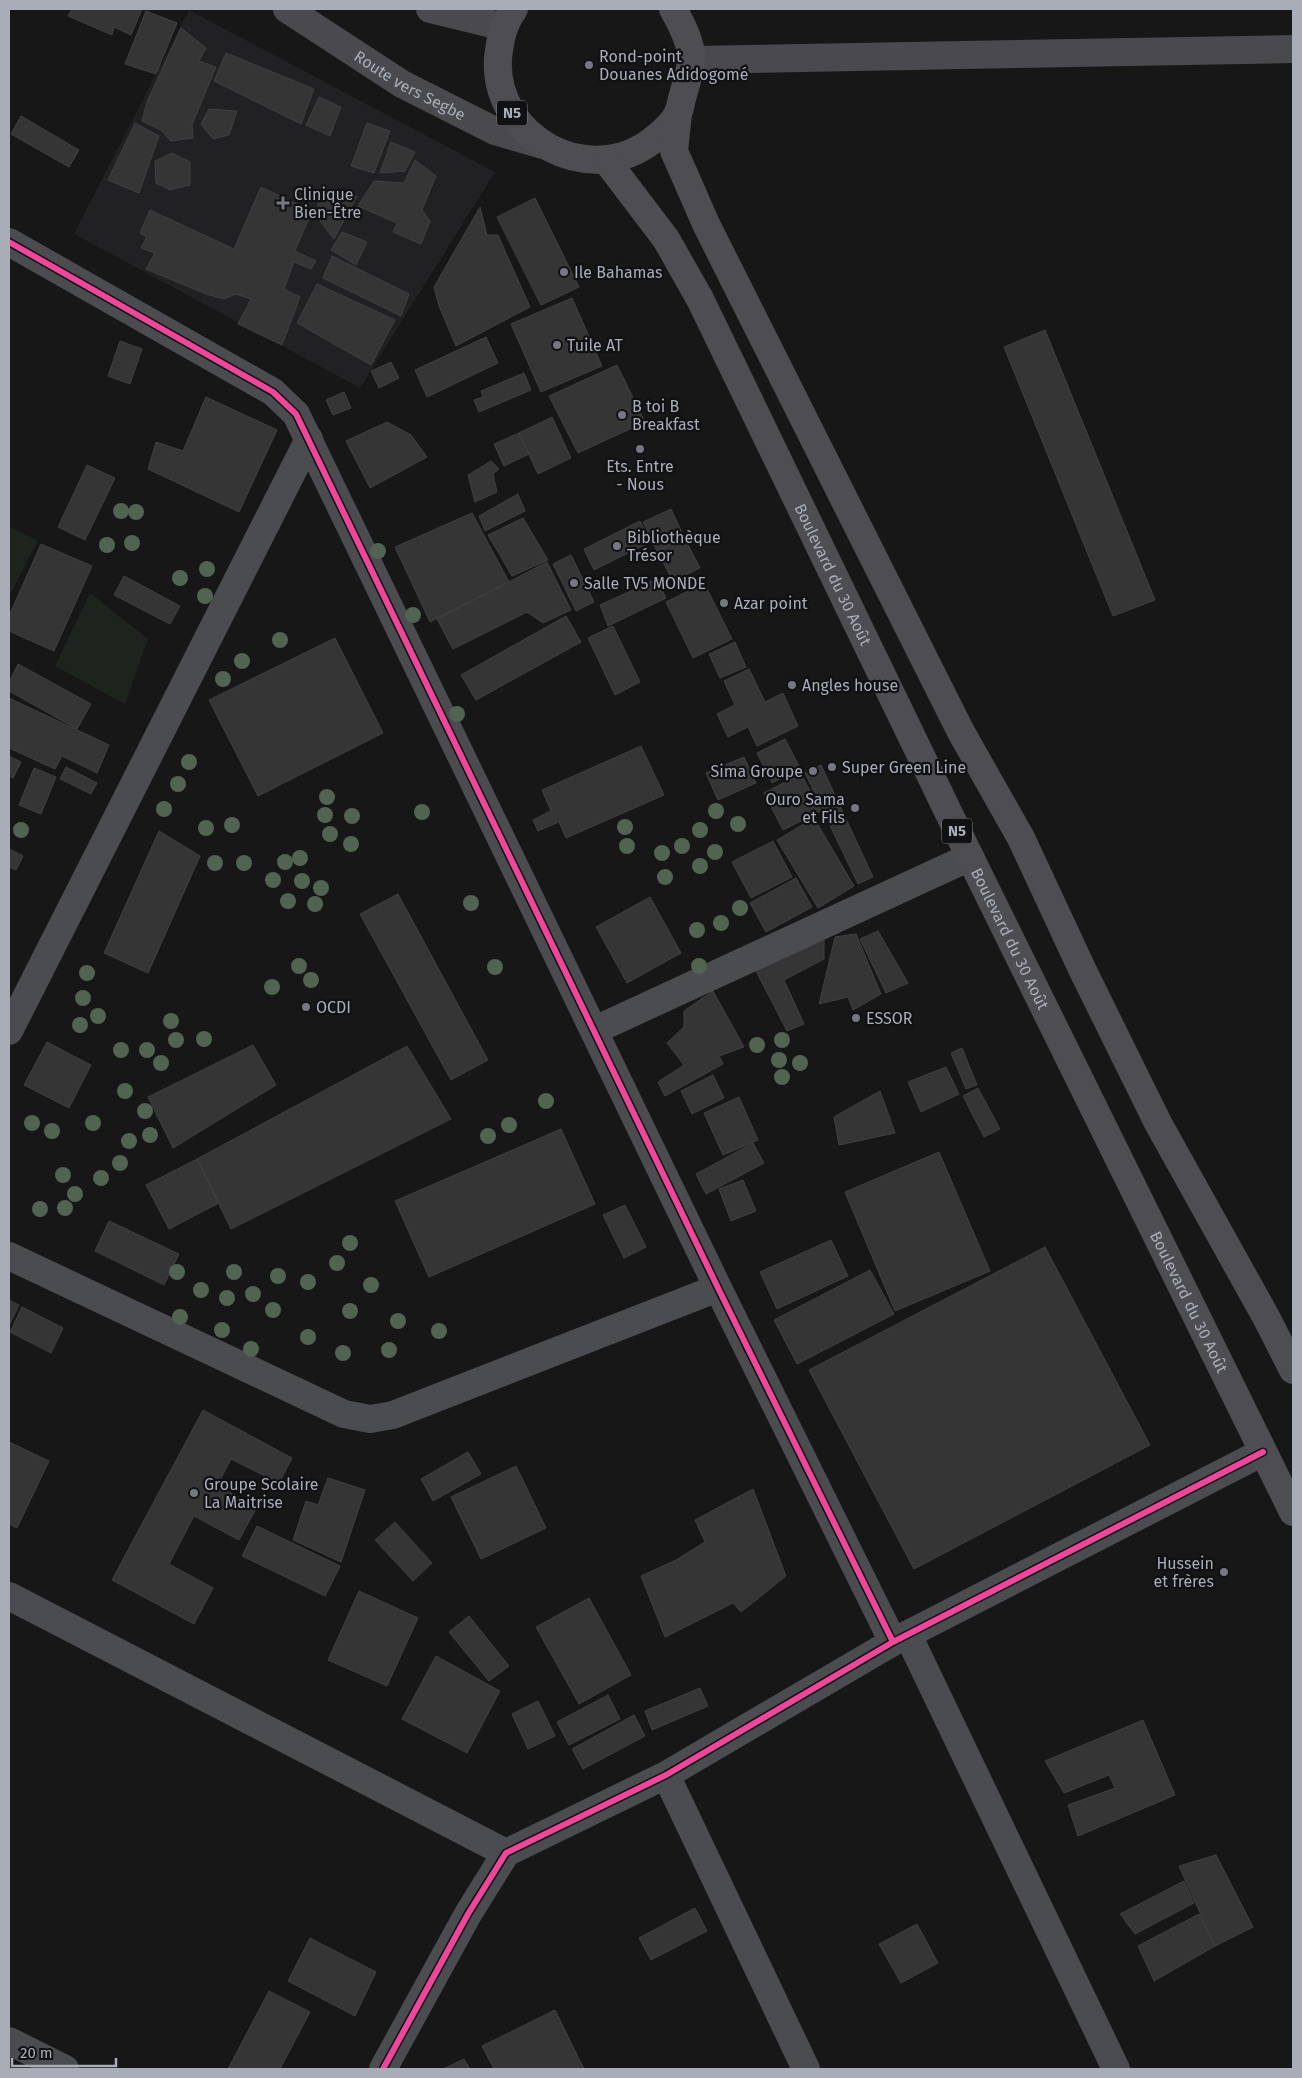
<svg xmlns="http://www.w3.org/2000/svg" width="1302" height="2078" font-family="'Fira Sans',sans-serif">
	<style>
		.built { fill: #212123 }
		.green { fill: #1d241e }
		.building { fill: #353536; stroke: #3f4043 }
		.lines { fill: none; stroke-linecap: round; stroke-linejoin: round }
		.minor { stroke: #4b4c50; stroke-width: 28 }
		.secondary { stroke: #4a4a4e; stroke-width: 28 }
		.trunk { stroke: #4e4e52; stroke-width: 28 }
		.cycleway-casing { stroke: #111113; stroke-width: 9 }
		.cycleway { stroke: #ed469a; stroke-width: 6 }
		.tree { fill: #506451 }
		.poi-dot { fill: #757880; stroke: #111113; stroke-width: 2 }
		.labels { text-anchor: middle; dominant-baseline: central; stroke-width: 4.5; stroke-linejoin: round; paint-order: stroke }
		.shield { fill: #111113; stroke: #7b7e86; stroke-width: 1 }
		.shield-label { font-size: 15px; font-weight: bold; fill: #a8adb8 }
		.poi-label { font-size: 16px; fill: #a8adb8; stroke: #111113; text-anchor: start }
		.street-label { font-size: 16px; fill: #a8adb8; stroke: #111113 }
	</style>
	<rect width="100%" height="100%" fill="#171717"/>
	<path class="built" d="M189,10L495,172L360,388L74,234Z"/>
	<path class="green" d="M9,527L38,540L9,597Z
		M90,593L148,639L125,704L55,666Z"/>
	<path class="building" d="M72,9H142L131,35L114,27L112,35L68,16Z
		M146,11L177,23L156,74L125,64Z
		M181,28L206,48L199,61L216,67L192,125L193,138L171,141L161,130L142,121L147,102Z
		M226,53L314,89L301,124L214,81Z
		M319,97L341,107L330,136L306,125Z
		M209,109L237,111L229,135L213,139L201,124Z
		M21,116L79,150L69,167L11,134Z
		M135,123L159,136L139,193L108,180Z
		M367,123L390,131L374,173L351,166Z
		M391,142L415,152L405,171L380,173Z
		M172,153L190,162V185L170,190L156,183L155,161Z
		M415,160L436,176L422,210L430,221L421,244L393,232L397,223L358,206L374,181L404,183Z
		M261,187L312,211L295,251L316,261L311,269L294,262L284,289L300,297L282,345L238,324L251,299L236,294L224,299L206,294L146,269L155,253L141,248L147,237L140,233L150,210L234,249Z
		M320,194L357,196L334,239L316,216Z
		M535,198L579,287L541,305L497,217Z
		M480,207L487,235H498L530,307L456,346L439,306L434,287Z
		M342,232L367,242L356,265L331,250Z
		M332,256L409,294L401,316L323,278Z
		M317,284L395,320L371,365L297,323Z
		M572,298L602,366L541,392L511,324Z
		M1045,330L1155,600L1113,616L1004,347Z
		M486,337L498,363L427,397L415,370Z
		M120,341L142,349L130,384L108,376Z
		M391,362L399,378L379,388L371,371Z
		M617,365L645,422L578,453L549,396Z
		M524,373L531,390L479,412L474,400L483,397L481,391Z
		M344,392L351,408L333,415L326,400Z
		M206,397L277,430L239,512L148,469L156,442L183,451Z
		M552,417L571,458L538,474L519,433Z
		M387,422L411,435L427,457L370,488L346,441Z
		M519,433L529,454L504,466L494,444Z
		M491,461L499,469L493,474L497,492L475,502L468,475Z
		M87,465L115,478L85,540L58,527Z
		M518,494L525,511L485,531L479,516Z
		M671,509L684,537L657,551L643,522Z
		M472,513L509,582L430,622L395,547Z
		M523,518L548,560L512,576L488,535Z
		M640,521L650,542L594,570L584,549Z
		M684,537L700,568L673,581L657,551Z
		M41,544L92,566L54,651L9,631V616Z
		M571,555L594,602L576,611L553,564Z
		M547,562L571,610L543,623L527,612L453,649L437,619Z
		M124,576L180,606L170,624L114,595Z
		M657,579L666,598L608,626L600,605Z
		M704,583L732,639L693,658L666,602Z
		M566,616L581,642L476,700L461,675Z
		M613,626L640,682L615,695L588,638Z
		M335,638L383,733L258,796L209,700Z
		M735,642L746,667L720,678L709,654Z
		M18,664L91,704L77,729L9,691V682Z
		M749,669L765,702L783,693L798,726L757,746L748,727L728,737L717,714L735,705L724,681Z
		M9,698L109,745L97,773L62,756L55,769L9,748Z
		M785,739L800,768L772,783L757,753Z
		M641,746L664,795L566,838L559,822L538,831L533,820L551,811L542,790Z
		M9,756L21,762L13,778L9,776Z
		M744,757L756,783L718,800L706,773Z
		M821,765L873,877L858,884L805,773Z
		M66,767L97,783L91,794L60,779Z
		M34,768L56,777L41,814L19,805Z
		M801,774L821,811L783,830L764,793Z
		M814,818L854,886L818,908L777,840Z
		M159,831L200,856L148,973L104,953Z
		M773,841L792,877L751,898L732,862Z
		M9,849L23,856L16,870L9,867Z
		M796,878L812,907L766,932L750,903Z
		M398,894L488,1060L451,1080L360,914Z
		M650,897L681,953L627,983L596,927Z
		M878,931L908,983L886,993L860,939Z
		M856,934L881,994L853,1010L848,997L819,1004L835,937Z
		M824,940V959L784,980L804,1024L787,1031L756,971Z
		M713,991L744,1047L719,1056L723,1064L665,1096L658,1082L684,1065L667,1043L684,1027V1011Z
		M47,1042L91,1065L69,1108L24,1085Z
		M253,1045L276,1085L173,1148L148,1097Z
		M407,1046L451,1119L231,1229L197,1159Z
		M962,1048L977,1085L966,1089L951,1053Z
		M946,1067L959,1094L921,1112L908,1082Z
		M713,1075L724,1098L692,1114L681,1091Z
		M978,1088L1000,1129L984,1137L963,1096Z
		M880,1091L895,1133L839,1145L834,1117Z
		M739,1097L758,1140L723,1155L704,1113Z
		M561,1129L595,1204L429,1277L395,1201Z
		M753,1143L764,1163L706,1194L696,1174Z
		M939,1152L990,1271L895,1311L845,1192Z
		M197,1159L219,1203L169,1229L146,1185Z
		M743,1180L756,1211L731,1221L719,1189Z
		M625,1205L646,1247L624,1258L603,1215Z
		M109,1221L179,1254L164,1285L95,1251Z
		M831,1240L848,1276L777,1309L760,1272Z
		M1045,1247L1150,1445L914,1569L809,1370Z
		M870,1270L894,1314L797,1364L774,1320Z
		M9,1300L19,1305L9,1326Z
		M22,1307L63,1328L51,1353L10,1332Z
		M203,1410L292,1458L279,1483L231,1459L217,1486L257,1507L239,1540L194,1516L169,1564L213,1588L194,1624L112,1580Z
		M9,1442L49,1461L17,1528L9,1524Z
		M468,1452L481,1474L433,1501L421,1479Z
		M516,1466L546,1528L481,1559L451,1497Z
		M328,1478L365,1490L341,1562L293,1540L306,1501L318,1505Z
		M753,1489L786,1576L741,1612L733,1603L665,1637L641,1576L676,1560L705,1542L695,1520Z
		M395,1522L432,1563L413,1581L375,1540Z
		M257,1526L340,1566L325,1596L242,1556Z
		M359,1591L418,1618L387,1686L328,1660Z
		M589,1598L631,1675L579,1704L536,1627Z
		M469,1616L509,1666L489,1681L449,1632Z
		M436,1656L500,1691L467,1753L402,1719Z
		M700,1688L708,1706L652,1730L645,1711Z
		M608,1695L620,1719L569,1745L557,1722Z
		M538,1701L555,1736L528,1749L512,1714Z
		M634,1715L645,1736L583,1769L572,1749Z
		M1143,1720L1175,1795L1078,1836L1068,1805L1115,1788L1109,1775L1064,1793L1045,1761Z
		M1216,1855L1253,1927L1215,1946L1179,1866Z
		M1184,1881L1194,1903L1135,1934L1120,1914Z
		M695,1908L707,1931L651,1960L639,1938Z
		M1199,1914L1215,1946L1154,1981L1138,1946Z
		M917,1924L938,1963L901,1983L879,1944Z
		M310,1938L376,1972L355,2016L288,1981Z
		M269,1991L310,2012L280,2069H228Z
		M555,2010L584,2069H494L482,2046Z
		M464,2059L470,2069H443Z"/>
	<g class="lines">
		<path class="minor" d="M9,242L273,392L296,414L718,1288L893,1642
			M595,1030L970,857
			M9,1031L309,439
			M9,1256L344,1414L370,1419L393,1415L718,1288
			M9,1596L506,1853
			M908,1635L1116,2069
			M666,1775L806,2069
			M9,2041L65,2069
			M383,2069L468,1914L506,1853L666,1775L893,1642L1263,1452"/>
		<g class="secondary">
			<path id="s1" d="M287,9L402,84L495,131L543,145"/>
			<path d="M430,9L504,27"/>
			<path d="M692,60L1293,49"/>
		</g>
		<g class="trunk">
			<path d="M514,9C503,24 500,40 498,58C493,138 589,190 653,140C662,133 673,124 678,113C681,107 681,100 683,95C686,84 690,72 691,62C693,45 681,23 673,9"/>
			<path d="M678,113L674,151L706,224L961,732L1021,838L1083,971L1158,1123L1266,1317L1293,1370"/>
			<path id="s2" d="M606,160L666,239L700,299L970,857L1293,1512"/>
		</g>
		<defs>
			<path id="cycleway" d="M9,242L273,392L296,414L718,1288L893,1642
				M383,2069L468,1914L506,1853L666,1775L893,1642L1263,1452"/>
		</defs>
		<use href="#cycleway" class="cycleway-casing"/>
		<use href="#cycleway" class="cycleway"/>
	</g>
	<g class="tree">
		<circle cx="121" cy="511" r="8"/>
		<circle cx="136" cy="512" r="8"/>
		<circle cx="132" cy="543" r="8"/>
		<circle cx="107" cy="545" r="8"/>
		<circle cx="378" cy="551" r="8"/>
		<circle cx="207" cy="569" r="8"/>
		<circle cx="180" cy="578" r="8"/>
		<circle cx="205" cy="596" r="8"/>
		<circle cx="413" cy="615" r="8"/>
		<circle cx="280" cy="640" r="8"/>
		<circle cx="242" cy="661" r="8"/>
		<circle cx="223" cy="679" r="8"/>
		<circle cx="457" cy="714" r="8"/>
		<circle cx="189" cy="762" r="8"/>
		<circle cx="178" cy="784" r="8"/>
		<circle cx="327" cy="797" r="8"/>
		<circle cx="164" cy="809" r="8"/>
		<circle cx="716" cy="811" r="8"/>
		<circle cx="422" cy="812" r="8"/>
		<circle cx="325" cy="815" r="8"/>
		<circle cx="352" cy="816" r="8"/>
		<circle cx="738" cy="824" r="8"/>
		<circle cx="232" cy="825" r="8"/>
		<circle cx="625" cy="827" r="8"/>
		<circle cx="206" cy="828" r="8"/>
		<circle cx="21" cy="830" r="8"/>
		<circle cx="700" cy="830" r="8"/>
		<circle cx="330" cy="834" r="8"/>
		<circle cx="351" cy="844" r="8"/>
		<circle cx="627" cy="846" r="8"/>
		<circle cx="682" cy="846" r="8"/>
		<circle cx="715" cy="852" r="8"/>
		<circle cx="662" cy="853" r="8"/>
		<circle cx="300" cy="858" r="8"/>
		<circle cx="285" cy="862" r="8"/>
		<circle cx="215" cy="863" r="8"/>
		<circle cx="244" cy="863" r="8"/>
		<circle cx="700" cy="866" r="8"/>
		<circle cx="665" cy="877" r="8"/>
		<circle cx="273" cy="880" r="8"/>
		<circle cx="302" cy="881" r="8"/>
		<circle cx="321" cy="888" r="8"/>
		<circle cx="288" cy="901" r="8"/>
		<circle cx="471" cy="903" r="8"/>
		<circle cx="315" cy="904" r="8"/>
		<circle cx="740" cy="908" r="8"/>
		<circle cx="721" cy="923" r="8"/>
		<circle cx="697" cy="930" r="8"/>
		<circle cx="299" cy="966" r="8"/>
		<circle cx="699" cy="966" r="8"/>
		<circle cx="495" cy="967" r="8"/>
		<circle cx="87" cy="973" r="8"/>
		<circle cx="311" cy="980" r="8"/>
		<circle cx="272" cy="987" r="8"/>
		<circle cx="83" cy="998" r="8"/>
		<circle cx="98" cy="1016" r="8"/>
		<circle cx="171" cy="1021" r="8"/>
		<circle cx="80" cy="1025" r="8"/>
		<circle cx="204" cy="1039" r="8"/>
		<circle cx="176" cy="1040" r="8"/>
		<circle cx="782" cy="1040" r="8"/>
		<circle cx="757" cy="1045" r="8"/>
		<circle cx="121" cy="1050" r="8"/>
		<circle cx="147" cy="1050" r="8"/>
		<circle cx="779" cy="1060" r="8"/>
		<circle cx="161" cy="1063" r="8"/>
		<circle cx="800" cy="1063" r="8"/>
		<circle cx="782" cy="1077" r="8"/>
		<circle cx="125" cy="1091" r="8"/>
		<circle cx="546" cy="1101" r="8"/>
		<circle cx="145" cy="1111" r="8"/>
		<circle cx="32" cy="1123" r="8"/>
		<circle cx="93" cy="1123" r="8"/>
		<circle cx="509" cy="1125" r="8"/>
		<circle cx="52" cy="1131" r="8"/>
		<circle cx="150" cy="1135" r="8"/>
		<circle cx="488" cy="1136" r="8"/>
		<circle cx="129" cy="1141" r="8"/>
		<circle cx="120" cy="1163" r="8"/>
		<circle cx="63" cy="1175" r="8"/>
		<circle cx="101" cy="1178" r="8"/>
		<circle cx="75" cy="1194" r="8"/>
		<circle cx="65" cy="1208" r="8"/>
		<circle cx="40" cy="1209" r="8"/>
		<circle cx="350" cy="1243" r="8"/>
		<circle cx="337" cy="1263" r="8"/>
		<circle cx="177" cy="1272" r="8"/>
		<circle cx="234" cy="1272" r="8"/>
		<circle cx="278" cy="1276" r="8"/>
		<circle cx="308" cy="1282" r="8"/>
		<circle cx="371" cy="1285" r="8"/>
		<circle cx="201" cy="1290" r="8"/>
		<circle cx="253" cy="1294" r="8"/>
		<circle cx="227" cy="1298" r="8"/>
		<circle cx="273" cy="1310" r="8"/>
		<circle cx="350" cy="1311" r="8"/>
		<circle cx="180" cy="1317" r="8"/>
		<circle cx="398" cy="1321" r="8"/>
		<circle cx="222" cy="1330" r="8"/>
		<circle cx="439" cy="1331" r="8"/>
		<circle cx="308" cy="1337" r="8"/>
		<circle cx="251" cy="1349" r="8"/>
		<circle cx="389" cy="1350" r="8"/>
		<circle cx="343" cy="1353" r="8"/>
	</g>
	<g class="poi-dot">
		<circle cx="589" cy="65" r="5"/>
		<path d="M280.5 195.5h5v5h5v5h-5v5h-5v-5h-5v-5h5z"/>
		<circle cx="564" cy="272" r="5"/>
		<circle cx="557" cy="345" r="5"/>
		<circle cx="622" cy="415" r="5"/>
		<circle cx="640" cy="449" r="5"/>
		<circle cx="617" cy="546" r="5"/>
		<circle cx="574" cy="583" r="5"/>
		<circle cx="724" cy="603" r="5"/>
		<circle cx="792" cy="685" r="5"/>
		<circle cx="832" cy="767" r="5"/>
		<circle cx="813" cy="771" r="5"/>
		<circle cx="855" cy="808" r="5"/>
		<circle cx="306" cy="1007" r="5"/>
		<circle cx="856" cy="1018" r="5"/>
		<circle cx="194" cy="1493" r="5"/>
		<circle cx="1224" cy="1572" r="5"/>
	</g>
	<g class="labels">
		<g class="shield">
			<rect x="497" y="100.5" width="30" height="25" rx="4"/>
			<rect x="942" y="818.5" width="30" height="25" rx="4"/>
		</g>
		<g class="shield-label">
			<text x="512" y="113">N5</text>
			<text x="957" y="831">N5</text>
		</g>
		<g class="poi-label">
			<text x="599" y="56">Rond-point<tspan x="599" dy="18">Douanes Adidogomé</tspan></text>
			<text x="294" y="194">Clinique<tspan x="294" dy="18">Bien-Être</tspan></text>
			<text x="574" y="272">Ile Bahamas</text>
			<text x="567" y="345">Tuile AT</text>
			<text x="632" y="406">B toi B<tspan x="632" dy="18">Breakfast</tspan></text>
			<text x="640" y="466" text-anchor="middle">Ets. Entre<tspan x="640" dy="18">- Nous</tspan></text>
			<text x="627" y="537">Bibliothèque<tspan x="627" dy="18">Trésor</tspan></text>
			<text x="584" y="583">Salle TV5 MONDE</text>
			<text x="734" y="603">Azar point</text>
			<text x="802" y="685">Angles house</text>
			<text x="842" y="767">Super Green Line</text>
			<text x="803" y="771" text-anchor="end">Sima Groupe</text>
			<text x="845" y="799" text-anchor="end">Ouro Sama<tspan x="845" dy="18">et Fils</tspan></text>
			<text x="316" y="1007">OCDI</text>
			<text x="866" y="1018">ESSOR</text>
			<text x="204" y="1484">Groupe Scolaire<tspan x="204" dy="18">La Maitrise</tspan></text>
			<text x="1214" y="1563" text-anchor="end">Hussein<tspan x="1214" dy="18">et frères</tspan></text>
		</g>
		<g class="street-label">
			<text stroke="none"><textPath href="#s1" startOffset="145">Route vers Segbe</textPath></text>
			<text stroke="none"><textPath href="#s2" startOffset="474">Boulevard du 30 Août</textPath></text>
			<text stroke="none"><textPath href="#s2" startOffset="879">Boulevard du 30 Août</textPath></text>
			<text stroke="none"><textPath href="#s2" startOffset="1284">Boulevard du 30 Août</textPath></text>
		</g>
	</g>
	<rect width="1302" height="2078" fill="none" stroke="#a8adb8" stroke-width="20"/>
	<path d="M12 2058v8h104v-8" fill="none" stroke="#a8adb8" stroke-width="2.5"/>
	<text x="20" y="2058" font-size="15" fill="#a8adb8" stroke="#111113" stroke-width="4" paint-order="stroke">20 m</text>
</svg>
